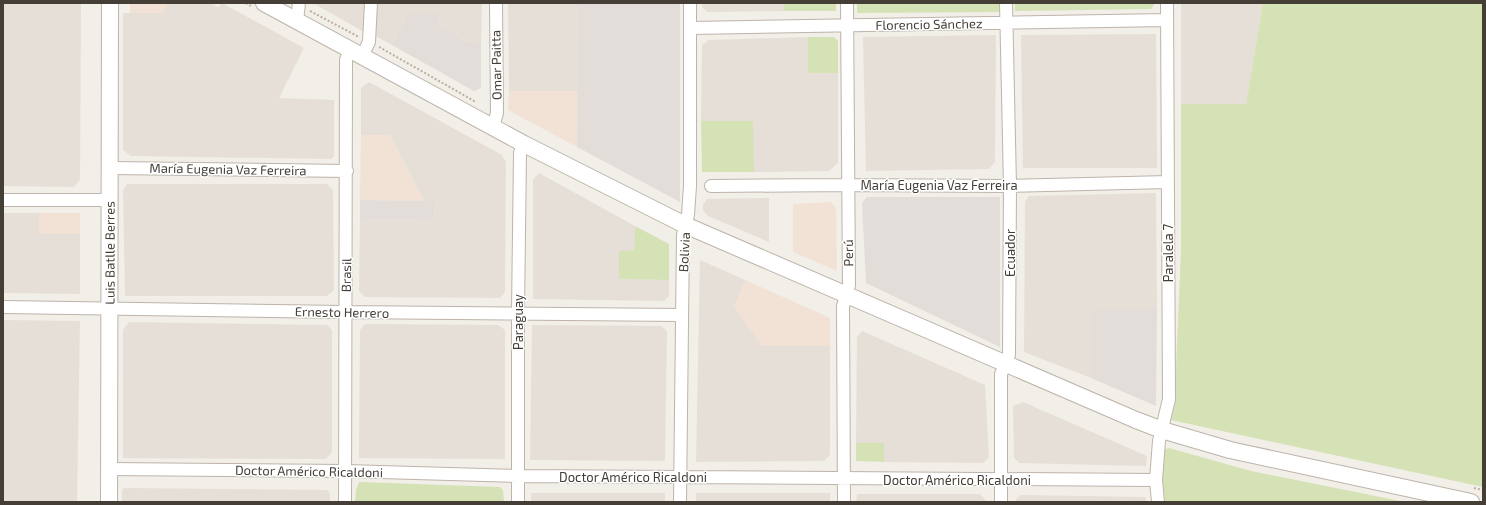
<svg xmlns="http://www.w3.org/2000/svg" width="1486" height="505" font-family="'Exo 2',sans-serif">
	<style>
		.residential { fill: #e6dfd7 }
		.commercial { fill: #f2e2d5 }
		.industrial { fill: #e2ddd9 }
		.green { fill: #d4e2b5 }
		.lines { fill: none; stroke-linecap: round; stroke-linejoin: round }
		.minor-casing { stroke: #bdb4ab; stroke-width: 14 }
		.tertiary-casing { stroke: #bdb4ab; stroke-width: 18 }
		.path { stroke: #bdae9e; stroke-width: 2; stroke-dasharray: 2 2; stroke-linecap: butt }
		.minor { stroke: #fff; stroke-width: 12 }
		.tertiary { stroke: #fff; stroke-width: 16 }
		.labels { text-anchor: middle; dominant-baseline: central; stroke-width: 3; stroke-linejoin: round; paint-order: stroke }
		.street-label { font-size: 13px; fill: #453e37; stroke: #fff }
	</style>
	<rect width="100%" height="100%" fill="#f2eee8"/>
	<path class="residential" d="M3,3H81L80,180L74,187L3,186Z
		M168,3H210L218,7L222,3L304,48L279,98L334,100V156L331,159L131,156L123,150V13H162Z
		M313,3H366L364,32Z
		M375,3H482L481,42H466L450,30L438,26V15L406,19L392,45L374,35Z
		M508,3H578V91H509Z
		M702,3H784L783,11L707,12L702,7Z
		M1181,3H1263L1246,104H1181Z
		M1156,34L1157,168H1023L1021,35Z
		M996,35L995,162L989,169L866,171L863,37Z
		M808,37V73H838V163L829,171L754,172L752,121H701L702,45L709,40Z
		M369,82L502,155L506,162L505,292L500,298L365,297L359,291L360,219L434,220L435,201H424L390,135H361V88Z
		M539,173L635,226L634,250L619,279L669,280V296L664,301L533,299V179Z
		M127,184H327L333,190L334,290L327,296H125L123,190Z
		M1156,193L1157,310H1091V378L1024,352L1025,202L1029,196Z
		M769,198V242L708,216L703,210V205L707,199Z
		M3,213H39V234H80V294L3,293Z
		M700,260L745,280L734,307L781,346H830V455L824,461L696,462Z
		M3,320L80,321L77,502H3Z
		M129,322L327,325L332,330V452L326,459L123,458V330Z
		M365,324L498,325L505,330V459L359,458L360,330Z
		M532,325L661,326L667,331L665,461L530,460Z
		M862,331L985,385L989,457L983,463L884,462V443H856L857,337Z
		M1023,402L1147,456L1146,466L1019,463L1014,458L1013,406Z
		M124,488L327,490L330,494V502H122V490Z
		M531,493H665V502H531Z
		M696,493H830V502H696Z
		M857,494H980L987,502H856Z
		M1020,495L1146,497V502H1014Z"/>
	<path class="commercial" d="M130,3H168L162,13H130Z
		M509,91H578L577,147L508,110Z
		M361,135H390L424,201L360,200Z
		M831,202L836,208L837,271L793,252V204Z
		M39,213H80V234H39Z
		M745,280L830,318V346H762L734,307Z"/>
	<path class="industrial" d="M578,3H680V202L577,147Z
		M406,14H438V26L450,30L466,42H481V88L474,91L392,45L406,19Z
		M867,197H1000V347L866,283L862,203Z
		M360,200L435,201L434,220L360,219Z
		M1091,310H1157L1156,406L1091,378Z"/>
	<path class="green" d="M784,3H836V11H783Z
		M857,3H999V12L857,13Z
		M1015,3H1155L1151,9L1015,11Z
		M1263,3H1483V487L1171,420L1175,392L1181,251V104H1246Z
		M808,37H834L838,41V73H808Z
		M701,121H753L754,172H702Z
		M635,226L669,244V280L619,279V251L634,250Z
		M856,443H884V462L856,461Z
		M1169,448L1251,471L1405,502H1165L1162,469L1164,450Z
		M359,482L500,487L503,490L504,502H355L356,490Z"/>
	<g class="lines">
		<defs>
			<path id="minor" d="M297,21L299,3
				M690,28L1167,20
				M362,56L369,42L371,3
				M493,127L497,113L496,3
				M110,168L347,171
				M711,186L847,185L1010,186L1168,182
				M3,200H109
				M3,307L345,312L682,315
				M109,469L346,471L518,476L1156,480
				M345,502L346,60L350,49
				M518,502V312L520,153L524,144
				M680,502L683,235L688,215L690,186V3
				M844,502L843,306L849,285L847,3
				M1001,502V374L1009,355L1010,186L1006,3
				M1158,502L1156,480L1159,441L1169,399L1167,3"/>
			<g id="tertiary">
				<path d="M264,3L524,144L685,225L1136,420L1162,430L1230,450L1471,502"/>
				<path id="s1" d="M109,502L110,3"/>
			</g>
		</defs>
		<use href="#minor" class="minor-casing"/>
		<use href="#tertiary" class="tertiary-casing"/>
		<path class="path" d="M246,3L251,6
			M310,11L359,37
			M379,47L476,102
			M1474,488L1483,490"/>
		<use href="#minor" class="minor"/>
		<use href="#tertiary" class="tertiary"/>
	</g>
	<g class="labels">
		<g class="street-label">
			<text transform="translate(929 24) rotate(-1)">Florencio Sánchez</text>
			<text transform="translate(496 65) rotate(-91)">Omar Paitta</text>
			<text transform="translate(228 169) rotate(1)">María Eugenia Vaz Ferreira</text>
			<text x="939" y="185">María Eugenia Vaz Ferreira</text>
			<text transform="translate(684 252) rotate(-87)">Bolivia</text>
			<text stroke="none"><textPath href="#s1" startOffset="249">Luis Batlle Berres</textPath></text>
			<text transform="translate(848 253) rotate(-91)">Perú</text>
			<text transform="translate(1010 253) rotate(-90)">Ecuador</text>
			<text transform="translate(1168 253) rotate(-90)">Paralela 7</text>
			<text transform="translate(346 275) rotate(-89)">Brasil</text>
			<text transform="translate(342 312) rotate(1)">Ernesto Herrero</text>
			<text transform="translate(518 322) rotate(-90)">Paraguay</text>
			<text transform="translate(309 471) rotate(1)">Doctor Américo Ricaldoni</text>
			<text x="633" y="477">Doctor Américo Ricaldoni</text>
			<text x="957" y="480">Doctor Américo Ricaldoni</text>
		</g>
	</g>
	<rect width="1486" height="505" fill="none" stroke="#453e37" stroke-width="8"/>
</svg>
